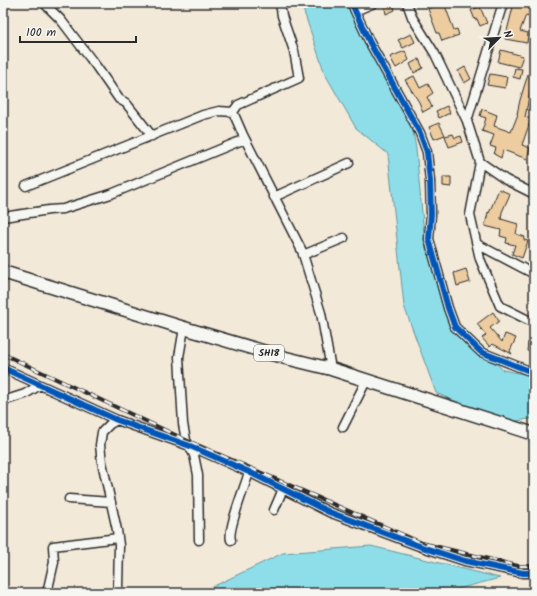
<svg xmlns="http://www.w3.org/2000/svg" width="537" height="596" font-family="Kalam,sans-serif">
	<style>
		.water { fill: #8edeea; stroke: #66969e }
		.building { fill: #edcc9f; stroke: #2b2b2b }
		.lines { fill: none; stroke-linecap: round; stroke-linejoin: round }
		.minor-casing { stroke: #2b2b2b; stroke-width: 11 }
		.primary-casing { stroke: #2b2b2b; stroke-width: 15 }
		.minor { stroke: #f6f6f2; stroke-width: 8 }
		.primary { stroke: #f6f6f2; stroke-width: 12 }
		.rail-casing { stroke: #2b2b2b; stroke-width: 4 }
		.rail { stroke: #f6f6f2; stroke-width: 2.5; stroke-dasharray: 8; stroke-linecap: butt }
		.cycleway-casing { stroke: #f6f6f2; stroke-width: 8 }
		.cycleway { stroke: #0057b8; stroke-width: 6 }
		.labels { text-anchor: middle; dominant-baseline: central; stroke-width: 3; stroke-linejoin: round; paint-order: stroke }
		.shield { fill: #f6f6f2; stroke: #686867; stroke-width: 1 }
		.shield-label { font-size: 10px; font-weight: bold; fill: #2b2b2b }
	</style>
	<rect width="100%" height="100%" fill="#f3e9d9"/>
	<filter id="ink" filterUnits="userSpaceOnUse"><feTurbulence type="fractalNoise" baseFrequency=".025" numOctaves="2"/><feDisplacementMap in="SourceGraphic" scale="8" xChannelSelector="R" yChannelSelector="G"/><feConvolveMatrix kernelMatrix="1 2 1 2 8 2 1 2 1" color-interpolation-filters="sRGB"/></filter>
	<g filter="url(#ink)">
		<path class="water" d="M301,3H353L409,107L416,149L424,234L455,326L503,370L534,376V418L506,423L436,393L404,306L388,154L356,128L325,74Z
			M371,546L500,578L442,593H203L212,587L283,553Z"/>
		<path class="building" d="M393,3L395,10L386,14L384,4Z
			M440,3H444L454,30L457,29L459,35L442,41L439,33H437L428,9Z
			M514,3L531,8L529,16L526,15L520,31L528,33L527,43L505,39Z
			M480,7L487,23L480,26L477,19L475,20L471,10Z
			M411,34L415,42L403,48L398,40Z
			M501,50L523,56L519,67L498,62Z
			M405,51L409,60L396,68L390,57Z
			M419,59L423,68L414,73L410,64Z
			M465,67L471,79L464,83L458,71Z
			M515,68L522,69L520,79L513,77Z
			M490,74L507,77L505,88L487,85Z
			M528,74L534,75V88L531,87L525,117L531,119L522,145L530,148L527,159L503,150L501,158L494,154L496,148L490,146L494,135L482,131L486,118L480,116L482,109L497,115L494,126L511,132L518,114H517L520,100Z
			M414,76L420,88L428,84L433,93L427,97L432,107L423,112L419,102L405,80Z
			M447,106L450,113L439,118L436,111Z
			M439,123L445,135L434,139L429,127Z
			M453,134L455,138L461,136L463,142L449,147L445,136Z
			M443,177H451V187L443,186Z
			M499,189L510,194L502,212L501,219L518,224L516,234L525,237L524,240L528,241L522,258L512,254L515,245L506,243L507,238L500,236L501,230L485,226L488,212L489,213Z
			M466,269L470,282L457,286L454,273Z
			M493,312L499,321L490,328L502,342L505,334L516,338L510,351L512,354L493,344L490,347L482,338L486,335L477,324Z
			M528,342H534V352L527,351Z"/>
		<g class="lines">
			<defs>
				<path id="minor" d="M44,3L61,20L96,66L119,99L126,103L152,136
					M280,3L282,16L294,51L299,78L238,105L233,112L243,135L302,251L321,313L331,369
					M352,3L355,11L370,43L420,133L427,152L430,181L431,214L429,239L448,308L455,327L481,352L527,370L534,371
					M407,3L412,17L435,54L467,121L480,162L506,180L534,194
					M355,11L374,3
					M467,121L503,3
					M480,162L470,215L480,259L500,306L534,323
					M26,186L203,115L219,111L233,112
					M274,197L349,163
					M3,217L49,210L63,209L111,194L245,139
					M477,244L534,274
					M303,255L344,238
					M184,328L179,357L183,424L186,440L194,455L198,475L199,540
					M3,368L117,420L190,446L249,472L329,512L422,547L465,561L523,573H534
					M3,401L25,394L40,385
					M117,420L110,424L102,432L100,445L102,462L117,530L119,545L118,588
					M343,427L366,381
					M69,499L111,502
					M274,510L283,489
					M231,540C227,530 246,484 249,472
					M47,593L54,562L53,546L118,538"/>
				<path id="primary" d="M3,272L184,328L286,358L331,369L534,434"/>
			</defs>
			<use href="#minor" class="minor-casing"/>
			<use href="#primary" class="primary-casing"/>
			<use href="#minor" class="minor"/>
			<use href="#primary" class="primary"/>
			<defs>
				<path id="rail" d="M3,354L186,440L422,543L518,566H534"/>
			</defs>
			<use href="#rail" class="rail-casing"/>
			<use href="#rail" class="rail"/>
			<defs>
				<path id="cycleway" d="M352,3L355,11L370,43L420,133L427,152L430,181L431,214L429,239L448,308L455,327L481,352L527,370L534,371
					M3,368L117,420L190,446L249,472L329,512L422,547L465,561L523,573H534"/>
			</defs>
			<use href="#cycleway" class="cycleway-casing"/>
			<use href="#cycleway" class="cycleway"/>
		</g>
	</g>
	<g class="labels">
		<rect class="shield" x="254" y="345" width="30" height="16" rx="3"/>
		<g class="shield-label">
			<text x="269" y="353">SH18</text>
		</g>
	</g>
	<rect width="537" height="596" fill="none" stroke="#f6f6f2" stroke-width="16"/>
	<rect x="8" y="8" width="521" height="580" fill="none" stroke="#2b2b2b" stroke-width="1.5" filter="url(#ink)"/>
	<g transform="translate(499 38) rotate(66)" stroke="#f6f6f2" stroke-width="3" paint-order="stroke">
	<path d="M0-3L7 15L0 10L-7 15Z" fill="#2b2b2b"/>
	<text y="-6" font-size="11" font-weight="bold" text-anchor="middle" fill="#2b2b2b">N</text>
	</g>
	<path d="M20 36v6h116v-6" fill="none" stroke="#2b2b2b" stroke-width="2"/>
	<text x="26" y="36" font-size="12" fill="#2b2b2b" stroke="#f6f6f2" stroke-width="3" paint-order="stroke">100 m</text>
</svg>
